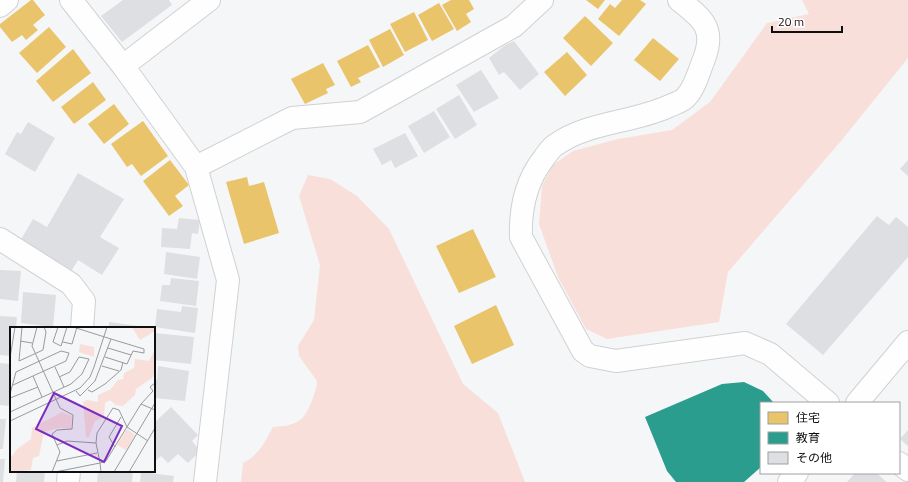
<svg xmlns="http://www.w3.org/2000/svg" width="908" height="482" font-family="'Titillium Web','Noto Sans JP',sans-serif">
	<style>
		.green { fill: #f9dfda }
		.homes { fill: #e9c46a }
		.schools { fill: #2a9d8f }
		.building { fill: #dddfe2 }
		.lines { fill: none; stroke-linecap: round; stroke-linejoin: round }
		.street-casing { stroke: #d0d1d2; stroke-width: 24 }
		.secondary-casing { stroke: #d0d1d2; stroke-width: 24 }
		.street { stroke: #fefefe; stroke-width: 22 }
		.secondary { stroke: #fefefe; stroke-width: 22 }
		.inset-road { fill: none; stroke: #999a9b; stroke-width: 1 }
		.view { fill: #7b2cbf; fill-opacity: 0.15; stroke: #7b2cbf; stroke-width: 2 }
		.inset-edge { fill: none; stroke: #0f0f10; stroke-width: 2 }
	</style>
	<rect width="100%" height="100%" fill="#f5f6f7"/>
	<path class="green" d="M802,0H908V58L841,141L728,272L719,322L607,339L586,329L558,277L539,224L542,186L553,165L573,151L618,139L672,130L710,102L767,23L809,14Z
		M308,175L330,179L357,196L389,229L463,384L498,413L525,482H241L243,463C258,456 265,442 273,427C283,426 292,426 300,420C308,415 317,390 317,381L299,356L298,346L314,320L320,265L299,196Z"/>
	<path class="homes" d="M31,0H33L45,15L33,25L38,30L26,40L22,35L12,42L0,27V24Z
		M451,0H469L474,9L466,14L471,22L457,31L442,5Z
		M586,0H605L598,9Z
		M622,0H640L646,4L619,36L598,19L610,4L615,8Z
		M439,3L454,29L432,41L418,15Z
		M414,12L428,40L405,52L390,24Z
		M585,16L613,43L591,66L563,38Z
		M49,27L66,47L37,73L19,53Z
		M390,29L404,55L383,67L369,40Z
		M653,38L679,59L660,81L634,60Z
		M368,45L380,67L358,78L361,82L351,87L337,61Z
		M73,49L91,73L53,102L36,81Z
		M567,52L587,75L565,96L544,72Z
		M323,63L335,85L326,89L328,93L305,104L291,79Z
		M93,82L106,100L74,124L61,107Z
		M114,104L129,124L104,144L88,124Z
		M143,121L168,156L141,176L132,164L127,167L111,144Z
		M170,160L189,185L175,196L183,206L169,216L143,181Z
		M247,177L249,186L264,182L279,233L244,244L226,182Z
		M473,229L496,277L459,293L436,246Z
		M496,305L514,345L472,364L454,326Z"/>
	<path class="schools" d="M744,382L763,391L774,403H761V467L744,482H676L667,471L645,417L722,384Z"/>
	<path class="building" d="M123,0H169L172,5L122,42L101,16Z
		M514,41L539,74L520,90L504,72L499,75L489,58L504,46Z
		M481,70L499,98L474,112L456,85Z
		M459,95L477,125L455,139L436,109Z
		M434,111L450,137L424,153L408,126Z
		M28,122L55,138L35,172L5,154L17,132L21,134Z
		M405,133L418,156L395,168L391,160L382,165L373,149Z
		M908,160V176L900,169Z
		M78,173L124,199L100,237L119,248L102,275L78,260L72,270L20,241L33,219L47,227Z
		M877,216L889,225L896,217L908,227V257L823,355L786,324Z
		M179,218L200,220L198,234L192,233L190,249L161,247L162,228L177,229Z
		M166,252L200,257L197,279L164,274Z
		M0,270L21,271L18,301L0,299Z
		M171,278L199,281L196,306L160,301L162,285H170Z
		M23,292L56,295L53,327L21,323Z
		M182,306L198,308L195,333L155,327L157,309L181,312Z
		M0,316L17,317L16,328H11V356L0,355Z
		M109,322L145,327V328H109Z
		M155,333L194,337L191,364L154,360Z
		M0,363L11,364L9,406L0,405Z
		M158,366L189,371L185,401L154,398V380H157Z
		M171,407L198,435L192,441L200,451L188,463L178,454L168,463L161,456L156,460L154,457V423Z
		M0,419H6L3,449H0Z
		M908,430V446L900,439Z
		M0,459H5L3,482H0Z
		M17,471H45L44,482H16Z
		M98,471H133L132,482H97Z
		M141,472L174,476L173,482H140Z
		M855,473H876L887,482H847Z"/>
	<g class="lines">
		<defs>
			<path id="street" d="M71,0L123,66L196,167L228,280L205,482
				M0,6L7,0
				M123,66L209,0
				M196,167L292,118L360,112L514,26L542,0
				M0,239L71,284L84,301L82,328
				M899,463L908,470
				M68,482L69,471"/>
			<path id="secondary" d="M679,0C702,18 716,28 704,59C699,71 695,88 686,97C682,102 673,104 667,107C631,123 586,122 554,146C550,149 547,154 544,158C526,181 520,209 521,237L583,351L590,356L616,361L745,343L770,354L828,403
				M857,403L908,342
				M789,482L797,473"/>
		</defs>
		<use href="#street" class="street-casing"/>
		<use href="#secondary" class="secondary-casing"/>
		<use href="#street" class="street"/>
		<use href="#secondary" class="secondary"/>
	</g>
	<g transform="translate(10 327)">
		<rect width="145" height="145" fill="#f5f6f7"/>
		<path d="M122,0H144L145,4L130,13ZM70,17L84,20V30L69,25ZM145,22V45L142,51L126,62L125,68L113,79L106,78L100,73L95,76L94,90L85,94L79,110H76L73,75L77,73L88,75V68L101,62L108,53L113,52L114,46L124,41L125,32L139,34ZM52,85L62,89L61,102L49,101L34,105L29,129L23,131L21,143L0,145V132L7,122L21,112L22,101ZM117,102L125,108L116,123L107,118Z" fill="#f9dfda"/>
		<path class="inset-road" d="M12,0L9,34L33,23L36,5L34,0M27,0L22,19L50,81L63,88L62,102L47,103L42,107L50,125L42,145M48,0L43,15L51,19L57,0M63,0L101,12L85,54L70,69L66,64M10,14L22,16M53,15L62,17L67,0M98,21L121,28M95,30L117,37L123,24L134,26V22L101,12M0,31L5,0M92,39L109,44M45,40L54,60M23,49L32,70M78,63L82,65L95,57L111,43L113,35M0,67L6,45L51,24L59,26L56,34L3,58M0,71L28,60M131,77L145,83M0,85L61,57L72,47L79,32L69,30L60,45L49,50M0,94L70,61L80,50L84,40L97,0M47,118L57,114L86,116M105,120L99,110L111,90M47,134L87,126M45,145L90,136L86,116L87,106L103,81L109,83L117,100L138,114M91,145L90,136L96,134L131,77L143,64L140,60L145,56M104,145L145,76M119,145L145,101"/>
		<path class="view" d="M44,66L112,99L94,135L26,102Z"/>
		<rect width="145" height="145" class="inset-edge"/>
	</g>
	<rect x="760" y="402" width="140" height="72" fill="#ffffff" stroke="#9f9f9f"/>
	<rect x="768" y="412" width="20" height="12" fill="#e9c46a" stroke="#9f9f9f"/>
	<text x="796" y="422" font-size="12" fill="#0f0f10">住宅</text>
	<rect x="768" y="432" width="20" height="12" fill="#2a9d8f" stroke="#9f9f9f"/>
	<text x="796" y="442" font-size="12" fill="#0f0f10">教育</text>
	<rect x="768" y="452" width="20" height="12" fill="#dddfe2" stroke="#9f9f9f"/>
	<text x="796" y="462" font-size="12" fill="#0f0f10">その他</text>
	<path d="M772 26v6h70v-6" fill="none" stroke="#0f0f10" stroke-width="2"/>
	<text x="778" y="26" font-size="12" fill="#0f0f10" stroke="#ffffff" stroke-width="3" paint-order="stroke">20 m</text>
</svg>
